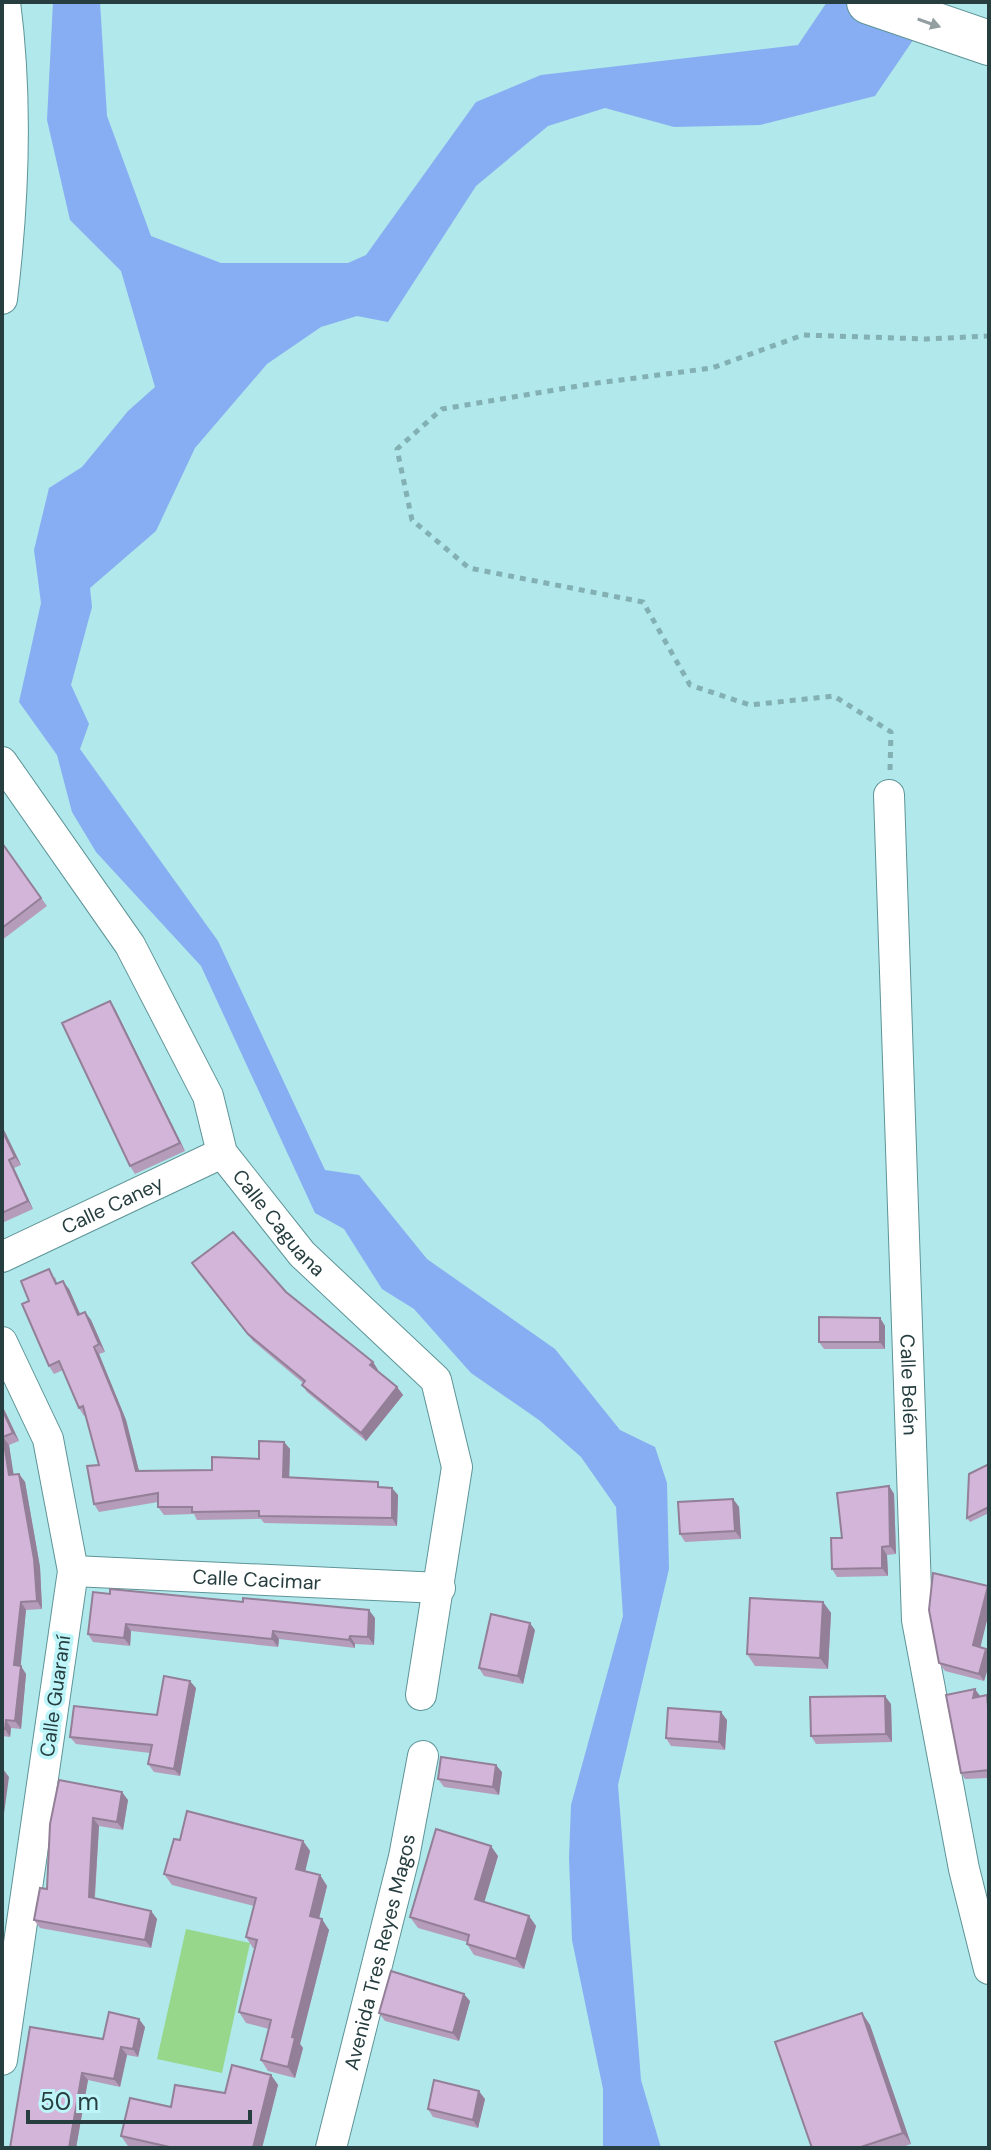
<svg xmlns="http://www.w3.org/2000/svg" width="991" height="2150" font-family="'DM Sans',sans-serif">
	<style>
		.green { fill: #97d78c }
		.water { fill: #87aef2 }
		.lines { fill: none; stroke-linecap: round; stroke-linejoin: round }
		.minor-casing { stroke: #5e9497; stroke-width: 32 }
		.highway-casing { stroke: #5e9497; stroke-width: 46 }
		.path { stroke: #83b0b3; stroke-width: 5; stroke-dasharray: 6 6; stroke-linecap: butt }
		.minor { stroke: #fff; stroke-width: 30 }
		.highway { stroke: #fff; stroke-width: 44 }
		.wall { fill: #b59cba }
		.shaded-wall { fill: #937f97 }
		.building { fill: #d2b5d8; stroke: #937f97; stroke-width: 2 }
		.oneway { fill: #939ea0 }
		.labels { text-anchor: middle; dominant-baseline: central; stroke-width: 7; stroke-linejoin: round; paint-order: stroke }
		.street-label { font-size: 20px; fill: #273e40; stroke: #bdf5f9 }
	</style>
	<rect width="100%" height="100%" fill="#b0e8eb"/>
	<path class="green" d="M186,1929L250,1943L222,2073L157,2059Z"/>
	<path class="water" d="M53,2H100L107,116L151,236L221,263H348L366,255L476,102L541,75L798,45L827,2H939L875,96L760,125L674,127L605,108L548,126L476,186L388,322L357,316L321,327L267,364L195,448L156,531L90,588L92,607L71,685L89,724L80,749L218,941L325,1170L359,1175L427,1259L555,1349L620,1430L655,1447L667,1483L669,1569L618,1785L641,2080L661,2148H603V2089L572,1940L569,1858L571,1805L623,1616L616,1507L581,1457L539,1420L471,1373L414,1309L382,1289L344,1229L315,1213L201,966L96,852L72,812L57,755L19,702L41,603L34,550L49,488L82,467L128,411L155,387L121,271L70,220L47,120Z"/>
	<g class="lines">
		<defs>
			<g id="minor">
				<path d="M2,299C14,200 18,101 5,2"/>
				<path id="s1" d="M2,762L130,945L208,1096L222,1153L302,1254L436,1380L457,1467L421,1695"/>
				<path id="s2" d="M889,795L917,1620L964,1869L989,1969"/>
				<path id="s3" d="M2,1257L222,1153"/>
				<path d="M2,1342L48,1439L73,1571L2,2060"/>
				<path id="s4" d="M73,1571L440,1588"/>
				<path id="s5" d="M331,2148L404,1857L423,1756"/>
			</g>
			<path id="highway" d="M869,2L989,43"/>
		</defs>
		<use href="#minor" class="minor-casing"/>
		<use href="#highway" class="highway-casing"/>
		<path class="path" d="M890,770L891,732L834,696L750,705L690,685L643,602L469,568L412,520L397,449L442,409L590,384L712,368L803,335L926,339L989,336"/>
		<use href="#minor" class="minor"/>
		<use href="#highway" class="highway"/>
	</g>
	<path class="wall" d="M2,843L47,906L2,940Z
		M115,1009L185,1151L135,1174L130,1166Z
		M2,1126L21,1165L14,1168L33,1209L2,1223Z
		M197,1271L286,1292L373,1362L378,1370L377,1371L397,1387L403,1395L366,1441L307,1392L302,1385L303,1383L253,1341Z
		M55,1277L57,1283L69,1289L80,1314L85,1312L91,1320L105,1352L99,1354L126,1420L139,1471L212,1470L259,1459L284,1442L290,1449L289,1477L382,1487L398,1495L397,1526L264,1523L261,1519L197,1520L194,1514L164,1515L158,1507V1502L99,1512L94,1504L99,1465L86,1415L84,1416L79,1408L63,1370L54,1374L49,1366L29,1301Z
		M880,1318L885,1326V1349H824L819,1342Z
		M2,1405L19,1441L9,1445L13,1475L19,1474L25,1482L40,1567L42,1609L26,1610L20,1666L26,1674L21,1729L11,1728L10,1737L2,1736Z
		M989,1464V1513L970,1522L967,1518Z
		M889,1486L894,1494L896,1554L887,1555L888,1576L837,1577L832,1569L842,1538Z
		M733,1499L739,1507L741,1539L685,1542L680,1534Z
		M93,1592L375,1618L374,1645L355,1644V1648L279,1639L278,1647L131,1631L130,1646L93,1642L88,1634Z
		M823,1602L831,1613L828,1669L755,1666L747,1654Z
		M989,1612L980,1647L986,1649L989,1654V1665L984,1681L945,1671L939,1663Z
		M535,1630L523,1684L484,1676L479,1668Z
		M196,1688L180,1776L154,1772L148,1764L150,1753L76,1744L70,1737L157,1715Z
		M946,1695L980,1696V1697L989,1699V1778L965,1779L961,1773Z
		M891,1704L892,1742L816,1744L811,1736Z
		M727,1720L725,1750L671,1746L666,1738Z
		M502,1772L499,1795L444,1787L438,1779Z
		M128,1800L123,1830L99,1826L95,1898L151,1911L157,1919L151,1948L40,1928L34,1920L47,1889L50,1824Z
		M180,1840L303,1841L310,1851L305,1872L320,1875L327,1886L319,1918L329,1930L300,2044L303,2048L295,2078L268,2071L261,2060L269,2029L246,2023L239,2012L255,1948H253L246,1937L254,1906L172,1885L164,1874Z
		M498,1856L484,1902L529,1916L536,1926L524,1969L474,1955L467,1944V1942L418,1928L410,1917Z
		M470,2001L459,2041L385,2021L379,2013Z
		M862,2013L870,2025L911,2144L900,2148H812Z
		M145,2027L138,2057L127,2055L120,2087L88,2080L76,2148H10L103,2039Z
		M271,2075L278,2085L262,2148H139L128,2146L121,2136L171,2107L225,2093Z
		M485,2099L478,2128L433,2117L428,2109Z"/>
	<path class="shaded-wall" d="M110,1001L115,1009L185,1151L180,1143Z
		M2,1126L21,1165L15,1157L2,1130Z
		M9,1160L14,1168L33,1209L28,1201Z
		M63,1281L69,1289L84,1323L78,1315Z
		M85,1312L91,1320L105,1352L99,1344Z
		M880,1318L885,1326V1349L880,1342Z
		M94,1347L99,1354L126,1420L141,1479L136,1471Z
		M373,1362L378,1370L375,1373L370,1365Z
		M397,1387L403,1395L366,1441L361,1433Z
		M2,1405L19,1441L13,1433L2,1409Z
		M3,1437L9,1445L15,1483L9,1475Z
		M284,1442L290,1449L289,1484L283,1477Z
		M19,1474L25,1482L40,1567L42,1609L37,1601Z
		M889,1486L894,1494L896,1554L890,1546Z
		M392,1488L398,1495L397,1526L392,1518Z
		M733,1499L739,1507L741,1539L735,1531Z
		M882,1547L887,1555L888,1576L882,1568Z
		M988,1586L989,1588V1612L979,1653L973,1645Z
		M21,1602L26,1610L20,1673L14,1665Z
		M823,1602L831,1613L828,1669L820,1658Z
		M369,1610L375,1618L374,1645L368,1637Z
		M530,1623L535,1630L523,1684L518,1676Z
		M126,1624L131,1631L130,1646L124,1638Z
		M273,1631L279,1639L278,1647L272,1639Z
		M350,1636L355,1644V1648L349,1640Z
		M986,1649L989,1654V1665L984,1681L979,1674Z
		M21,1666L26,1674L21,1729L15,1721Z
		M190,1681L196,1688L180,1776L174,1769Z
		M975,1689L980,1696L977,1705L973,1698Z
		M885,1696L891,1704L892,1742L886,1734Z
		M721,1712L727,1720L725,1750L719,1742Z
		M6,1720L11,1728L10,1737L5,1729Z
		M496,1765L502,1772L499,1795L493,1787Z
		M3,1769L9,1777L2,1828V1778Z
		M122,1792L128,1800L123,1830L117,1822Z
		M93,1818L99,1826L94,1905L89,1897Z
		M303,1841L310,1851L303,1880L296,1869Z
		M491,1846L498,1856L482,1910L475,1899Z
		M320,1875L327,1886L317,1927L310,1916Z
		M151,1911L157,1919L151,1948L145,1940Z
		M529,1916L536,1926L524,1969L516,1959Z
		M322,1919L329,1930L300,2044L303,2048L295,2078L288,2067L292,2037Z
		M464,1994L470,2001L459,2041L453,2033Z
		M862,2013L870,2025L911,2144L903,2133Z
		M139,2019L145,2027L138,2057L133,2049Z
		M121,2047L127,2055L120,2087L114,2079Z
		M82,2073L88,2080L76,2148H69Z
		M271,2075L278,2085L262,2148H253Z
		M479,2091L485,2099L478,2128L473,2120Z"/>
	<path class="building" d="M2,843L41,898L2,928Z
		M110,1001L180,1143L130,1166L62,1023Z
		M2,1130L15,1157L9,1160L28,1201L2,1213Z
		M233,1232L286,1292L373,1362L370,1365L397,1387L361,1433L302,1385L305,1381L248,1334L192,1263Z
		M49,1269L56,1284L63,1281L78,1315L85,1312L99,1344L94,1347L121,1412L136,1471L212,1470V1457L259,1459V1441L284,1442L283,1477L378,1482V1487L392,1488V1518L259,1516V1511L192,1512V1507H158V1493L94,1504L87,1466L99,1465L83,1406L79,1408L59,1361L49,1366L22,1304L29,1301L21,1281Z
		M819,1317L880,1318V1342H819Z
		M2,1409L13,1433L3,1437L9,1475L19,1474L34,1559L37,1601L21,1602L14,1665L21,1666L15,1721L6,1720L5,1729H2Z
		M989,1464V1507L967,1518L969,1474Z
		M889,1486L890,1546L882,1547V1568L832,1569L831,1538H842L837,1493Z
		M733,1499L735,1531L680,1534L678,1502Z
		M933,1573L988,1586L973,1645L986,1649L979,1674L939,1663L929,1610Z
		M110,1589L243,1602V1598L369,1610L368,1637L350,1636L349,1640L273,1631L272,1639L126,1624L124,1638L88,1634L93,1592L110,1594Z
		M750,1598L823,1602L820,1658L747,1654Z
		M491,1614L530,1623L518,1676L479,1668Z
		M164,1676L190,1681L174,1769L148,1764L152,1745L70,1737L74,1706L157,1715Z
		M975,1689L973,1698L987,1695L989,1718V1770L961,1773L946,1695Z
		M885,1696L886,1734L811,1736L810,1697Z
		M668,1708L721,1712L719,1742L666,1738Z
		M441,1757L496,1765L493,1787L438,1779Z
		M59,1780L122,1792L117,1822L93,1818L89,1897L151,1911L145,1940L34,1920L40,1888L47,1889L50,1824Z
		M187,1811L303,1841L296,1869L320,1875L310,1916L322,1919L292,2037L295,2038L288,2067L261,2060L271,2020L239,2012L257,1940L246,1937L256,1898L164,1874L174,1839L180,1840Z
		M436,1829L491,1846L475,1899L529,1916L516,1959L467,1944L469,1935L410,1917Z
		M391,1971L464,1994L453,2033L379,2013Z
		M109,2012L139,2019L133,2049L121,2047L114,2079L82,2073L69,2148H10L30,2027L103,2039Z
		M862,2013L903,2133L858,2148H812L775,2042Z
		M232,2065L271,2075L253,2148H174L121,2136L130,2098L171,2107L175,2085L225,2093Z
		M434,2080L479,2091L473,2120L428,2109Z"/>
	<defs><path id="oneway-solid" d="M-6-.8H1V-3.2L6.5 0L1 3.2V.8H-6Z" transform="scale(2)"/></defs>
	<use class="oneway" href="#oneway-solid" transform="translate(929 23) rotate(19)"/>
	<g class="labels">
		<g class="street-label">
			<text stroke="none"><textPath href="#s3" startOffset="122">Calle Caney</textPath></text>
			<text stroke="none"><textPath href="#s1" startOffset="542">Calle Caguana</textPath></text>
			<text stroke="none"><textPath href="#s2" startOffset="590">Calle Belén</textPath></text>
			<text stroke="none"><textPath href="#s4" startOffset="184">Calle Cacimar</textPath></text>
			<text transform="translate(55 1696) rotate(-82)">Calle Guaraní</text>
			<text stroke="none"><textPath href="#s5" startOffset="202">Avenida Tres Reyes Magos</textPath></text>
		</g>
	</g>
	<rect width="991" height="2150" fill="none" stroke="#273e40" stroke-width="8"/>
	<path d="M28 2110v12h222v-12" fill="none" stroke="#273e40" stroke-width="4"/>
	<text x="40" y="2110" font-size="24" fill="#273e40" stroke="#bdf5f9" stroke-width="6" paint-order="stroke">50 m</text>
</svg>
